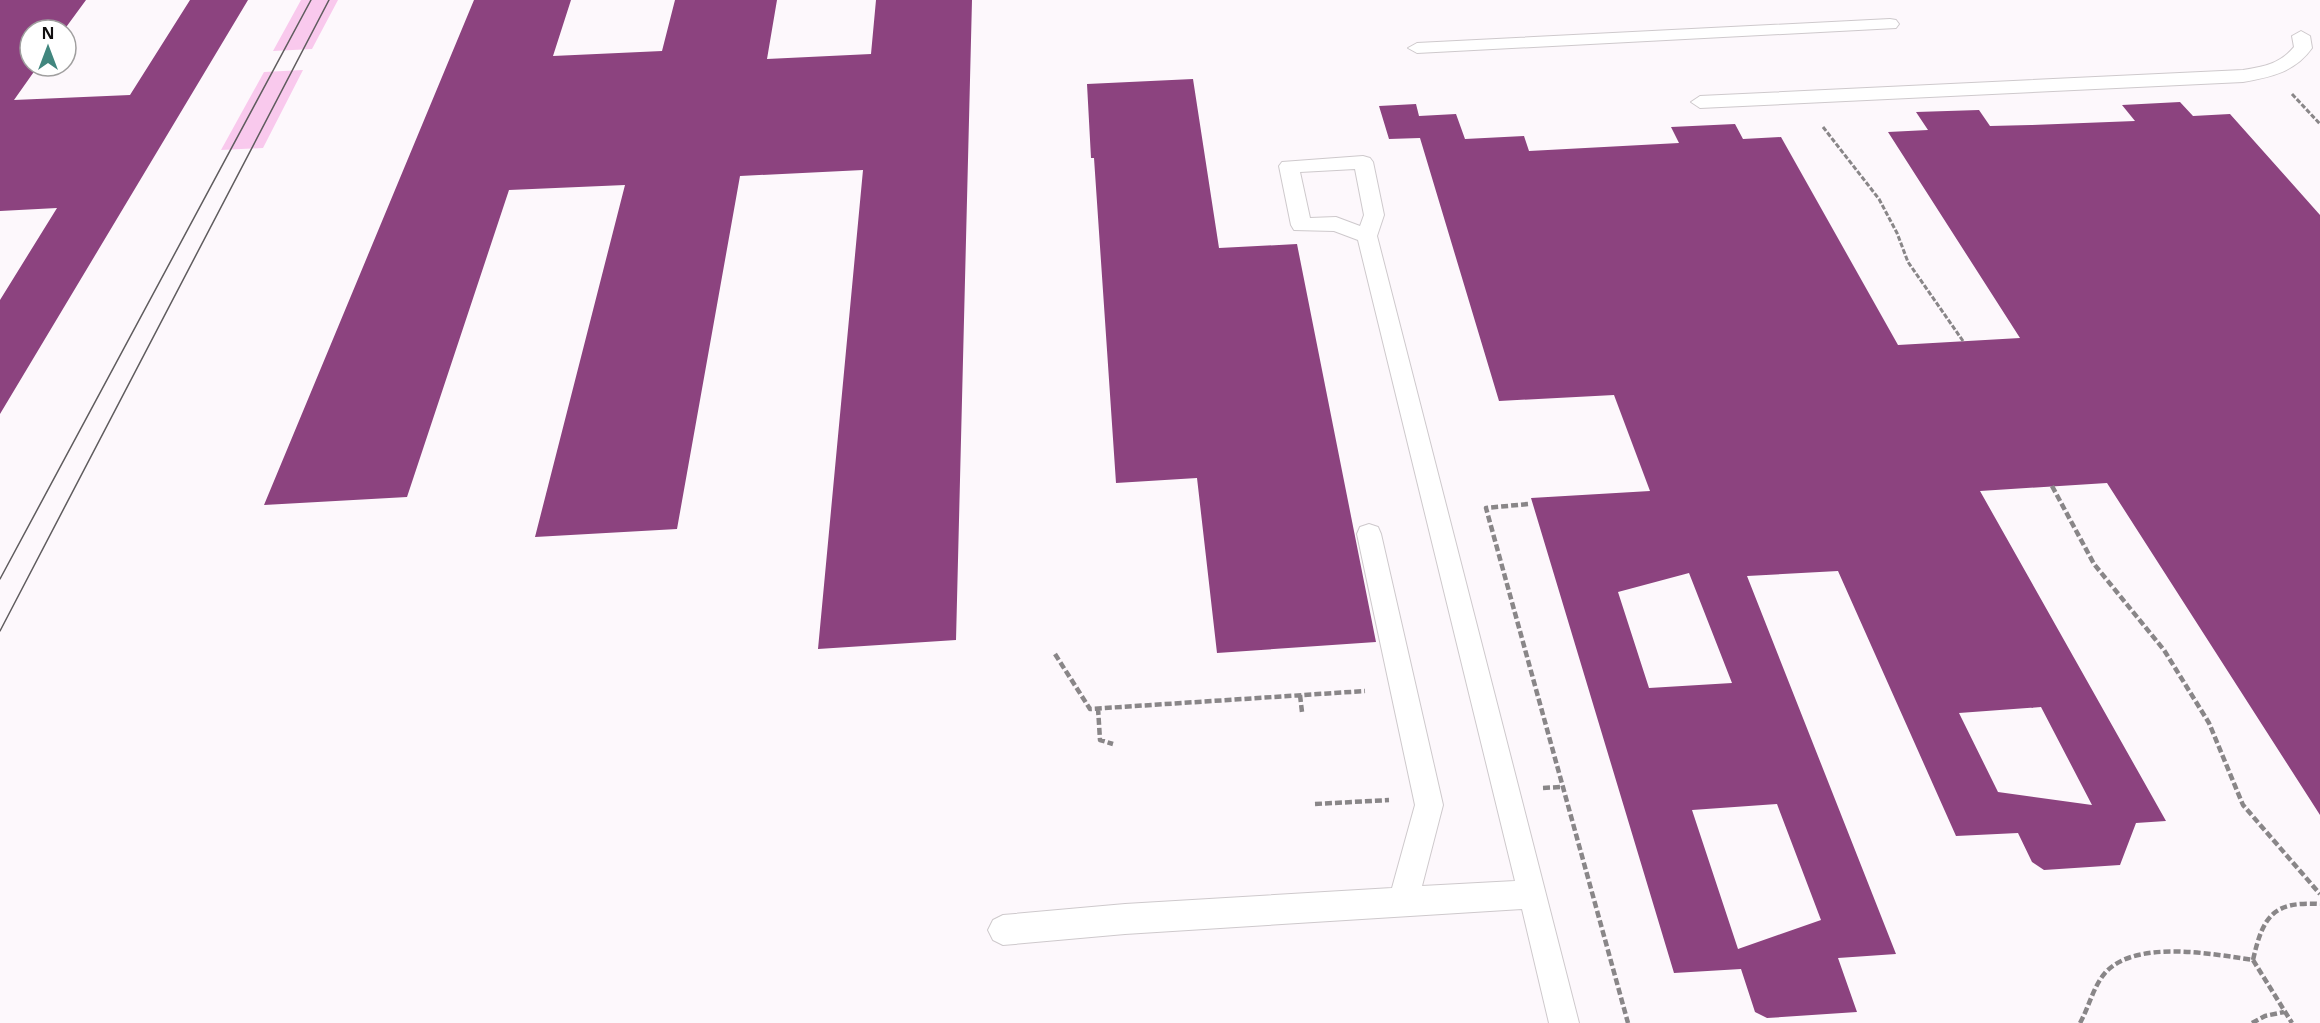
<svg xmlns="http://www.w3.org/2000/svg" width="2320" height="1023" font-family="'Noto Sans',sans-serif">
	<style>
		.green { fill: #f9c9ed }
		.building { fill: #8c437f; fill-rule: evenodd }
		.lines { fill: none; stroke-linecap: round; stroke-linejoin: round }
		.lane-casing { stroke: #cec9cc; stroke-width: 2 }
		.path-far1 { stroke: #898688; stroke-width: 3; stroke-dasharray: 5 2; stroke-linecap: butt }
		.path { stroke: #898688; stroke-width: 4.5; stroke-dasharray: 7 3; stroke-linecap: butt }
		.lane { fill: #fff; fill-rule: evenodd }
		.tram { stroke: #5f5c5e; stroke-width: 1.5 }
	</style>
	<rect width="100%" height="100%" fill="#fdf8fc"/>
	<path class="green" d="M301,0H338L312,49L273,51Z
		M303,70L263,148L221,150L264,72Z"/>
	<path class="building" d="M0,0H86L64,30H30V66H38L14,100L130,95L190,0H248L0,414V300L57,208L0,211Z
		M474,0H571L553,56L662,51L675,0H777L767,59L871,54L876,0H972L956,640L818,649L863,170L740,176L677,529L535,537L625,185L509,190L407,497L264,505Z
		M1193,79L1219,248L1297,244L1376,642L1217,653L1197,478L1116,483L1094,158H1091L1087,84Z
		M2180,102L2193,116L2230,114L2320,215V815L2107,483L1980,491L2166,821L2136,823L2120,865L2044,870L2032,862L2018,833L1956,836L1838,571L1747,576L1896,954L1838,958L1857,1012L1767,1018L1755,1012L1741,969L1674,973L1531,498L1650,491L1614,395L1499,401L1420,138L1389,139L1379,106L1416,104L1419,116L1456,114L1465,139L1524,136L1529,151L1679,143L1671,127L1735,124L1743,139L1781,137L1898,345L2020,338L1888,132L1928,130L1916,112L1979,110L1990,126L2031,125L2135,121L2122,105ZM1689,573L1732,683L1649,688L1618,592ZM2041,707L2092,805L1998,792L1959,713ZM1777,804L1821,920L1738,949L1692,810Z"/>
	<g class="lines">
		<defs>
			<path id="lane" d="M1890,19L1896,20L1899,24L1896,28L1417,53L1408,48L1417,43Z
				M2301,31L2310,36L2312,48C2295,72 2271,77 2243,82L1700,108L1691,102L1700,96L2243,70C2263,67 2280,64 2294,47L2292,36Z
				M1363,156L1370,158L1373,162L1384,215L1377,236L1579,1023H1549L1522,909L1125,934L1003,945L993,940L988,930L993,920L1003,915L1125,904L1392,888L1415,805L1357,534L1360,527L1369,524L1378,527L1381,534L1443,805L1422,886L1515,881L1358,240L1334,231L1294,230L1291,225L1279,166L1282,162ZM1355,169L1364,215L1360,226L1336,217L1310,218L1300,172Z"/>
		</defs>
		<use href="#lane" class="lane-casing"/>
		<path class="path-far1" d="M2292,94L2320,124
			M1823,127L1879,199L1897,233L1908,262L1963,341"/>
		<path class="path" d="M2052,486L2094,564L2164,650L2209,723L2243,805L2320,894
			M1528,504L1486,508L1628,1023
			M1055,654L1090,709L1365,691
			M1300,695L1302,712
			M1098,708L1100,740L1113,744
			M1543,788L1561,787
			M1315,804L1389,800
			M2253,960L2292,1023
			M2080,1023C2089,1007 2093,987 2105,973C2135,939 2213,954 2253,960C2263,916 2273,901 2320,904
			M2252,1023L2265,1016L2284,1012"/>
		<use href="#lane" class="lane"/>
		<path class="tram" d="M0,579L311,0
			M0,631L329,0"/>
	</g>
	<g transform="translate(48 48)"><circle r="28" fill="#ffffff" stroke="#a09f9f" stroke-width="1.5"/>
	<path d="M0-4.5L10 22L0 15L-10 22Z" fill="#41867e"/>
	<text y="-9" font-size="16" font-weight="bold" text-anchor="middle" fill="#110f10">N</text>
	</g>
</svg>
